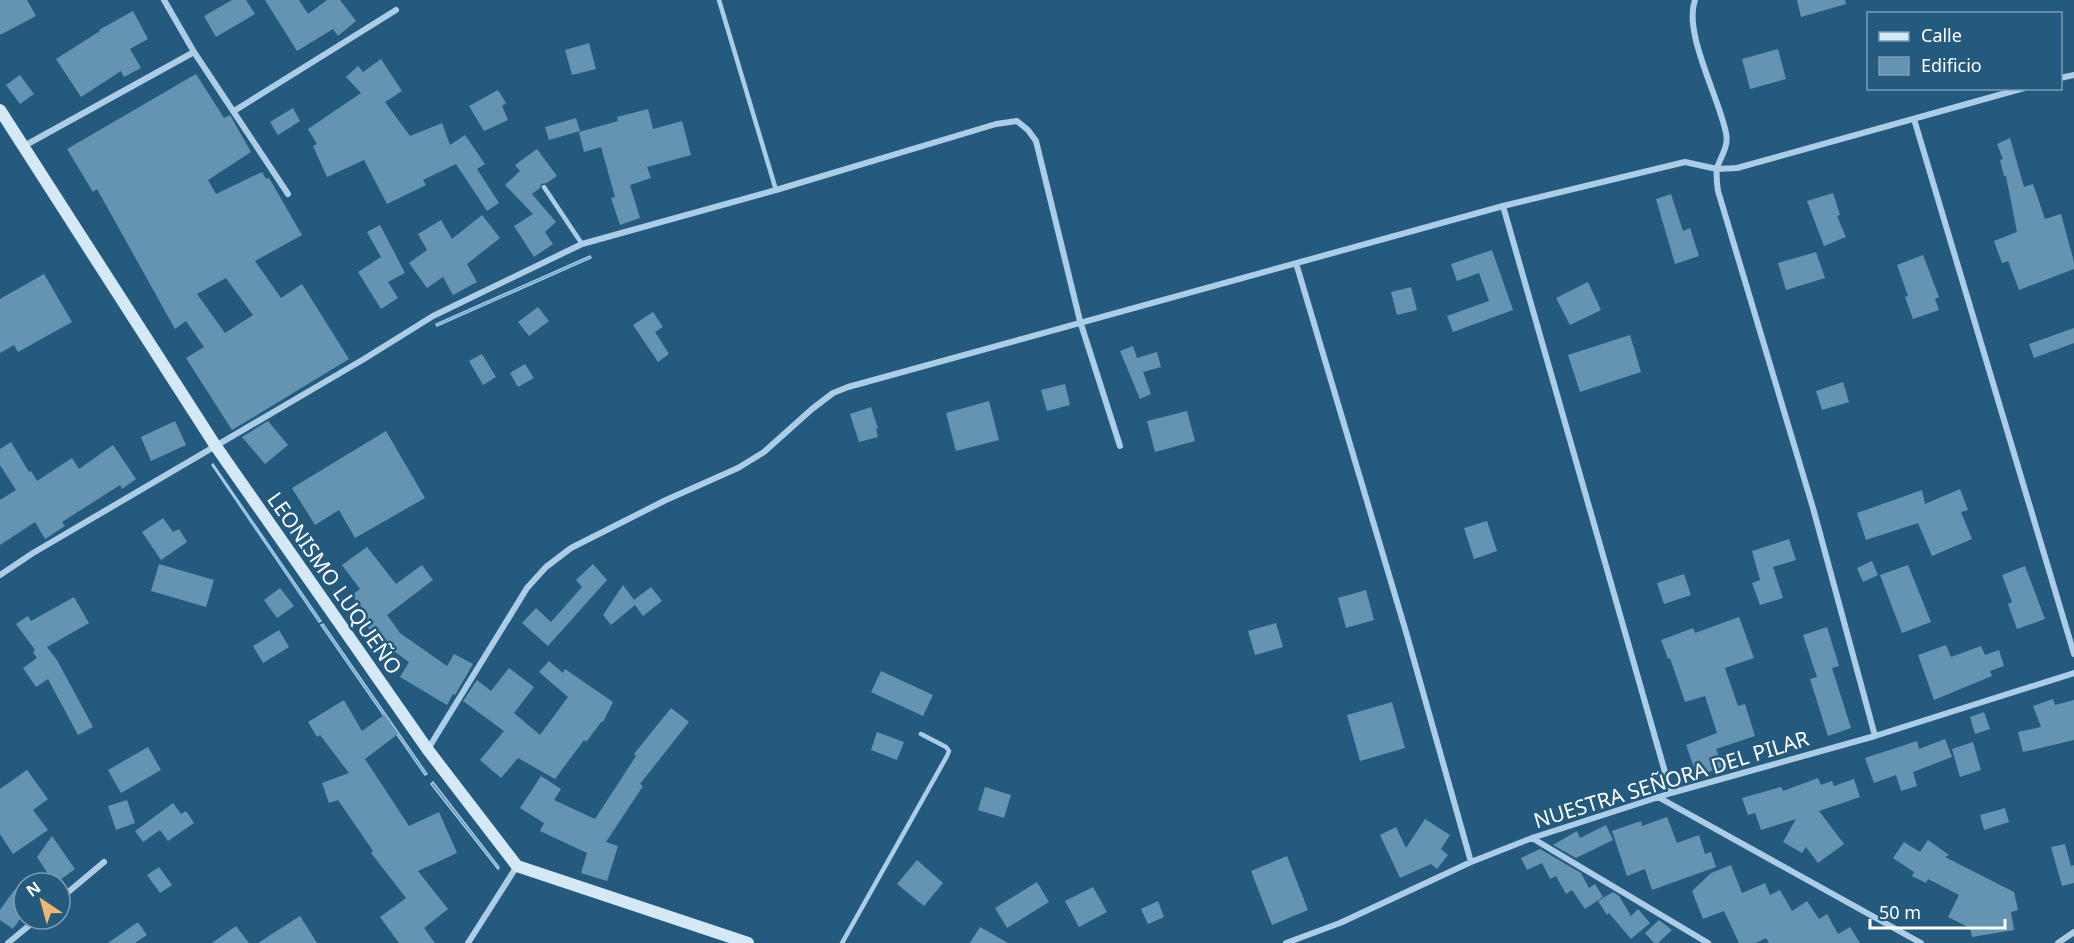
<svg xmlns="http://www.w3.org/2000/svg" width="2074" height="943" font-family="'Noto Sans',sans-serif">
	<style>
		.water { fill: #5c829b; stroke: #9fcbe7; stroke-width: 1.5 }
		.building { fill: #6594b3; fill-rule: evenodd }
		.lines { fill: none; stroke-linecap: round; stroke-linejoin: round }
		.lane { stroke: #abcee6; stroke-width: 4.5 }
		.street { stroke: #abcee6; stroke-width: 6 }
		.secondary { stroke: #d4e8f5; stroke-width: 12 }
		.labels { text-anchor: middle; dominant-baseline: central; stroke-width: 5; stroke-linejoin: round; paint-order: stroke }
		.street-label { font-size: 21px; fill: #fff; stroke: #255a7f }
	</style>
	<rect width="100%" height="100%" fill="#255a7f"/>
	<path class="water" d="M590,256L591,258L437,326L436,324Z
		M213,464L321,621L319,622L212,465Z
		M323,624L427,774L425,775L321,625Z
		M433,782L499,867L498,869L431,784Z"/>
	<path class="building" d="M0,0H27L36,16L0,35Z
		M232,0H246L255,14L216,37L204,16Z
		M265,0H299L308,14L327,0H340L356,21L338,36L333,29L297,51Z
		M1797,0H1845L1846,4L1801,17Z
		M133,11L148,39L130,49L141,68L124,77L121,71L81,97L56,59L100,31L99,30Z
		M589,43L596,69L572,75L565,50Z
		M1778,49L1786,79L1750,89L1742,59Z
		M381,59L402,91L385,102L410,136L442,123L450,145L465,135L485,164L477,169L499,203L487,211L456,164L423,180L426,185L387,204L364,160L327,177L313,146L317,144L308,129L361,93L346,77L358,66L363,72Z
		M196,74L224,118L230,115L251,152L208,180L216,194L262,172L266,179L269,178L302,235L255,261L281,298L302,284L349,359L232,430L186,358L204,347L186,321L175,329L97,189L93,192L67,149ZM226,278L253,315L225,333L197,294Z
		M20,75L34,94L20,104L6,85Z
		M498,90L506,103L502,106L508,120L484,131L469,106Z
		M293,108L300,121L278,135L270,122Z
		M648,109L653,129L682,121L691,155L647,167L651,178L630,185L640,218L620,225L611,198L615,197L601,147L584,152L579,132L618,121L617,117Z
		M576,118L580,131L549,140L545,127Z
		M2010,138L2024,187L2033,184L2045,219L2061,214L2074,262V269L2019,290L2008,261L2002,263L1994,241L2017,232L2006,176H2004L2000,160L2003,159L1997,144Z
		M537,149L557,176L547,183L541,184L540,188L532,194L556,222L545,232L553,244L534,257L514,226L533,214L505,185L520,171L515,165Z
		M1833,193L1840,215L1837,216L1846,237L1824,246L1807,201Z
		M1671,194L1683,231L1690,228L1699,256L1675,264L1656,199Z
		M482,215L500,238L467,264L477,282L453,295L443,277L427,288L409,263L427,250L418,234L441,220L452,239Z
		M380,225L405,273L388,282L398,298L381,309L358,272L381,257L367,232Z
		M1492,250L1513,310L1453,332L1447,316L1489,301L1479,273L1457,281L1451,264Z
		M1816,252L1825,278L1786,290L1778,263Z
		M1923,255L1939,297L1935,299L1939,310L1913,319L1905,297L1908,296L1897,265Z
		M44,274L72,322L18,352L14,345L0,353V299Z
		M1588,282L1601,310L1570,325L1556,298Z
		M1411,287L1417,310L1397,315L1391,292Z
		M538,307L549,321L529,336L518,322Z
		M653,312L663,327L655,332L669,354L658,362L633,325Z
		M2074,328V343L2034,358L2029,344Z
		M1630,335L1641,372L1580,392L1568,355Z
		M1133,346L1137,358L1157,352L1161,367L1143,372L1151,394L1140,399L1120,351Z
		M482,354L496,377L483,385L469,361Z
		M525,364L534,378L518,387L510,373Z
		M1843,382L1849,402L1822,410L1816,391Z
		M1065,384L1070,405L1047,411L1041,390Z
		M989,401L999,440L956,451L946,413Z
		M871,407L878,428L876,429L878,437L859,442L850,414Z
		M1187,411L1195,441L1155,452L1147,421Z
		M175,421L186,445L151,461L141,437Z
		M268,421L288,445L265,464L242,437Z
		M386,431L425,498L355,538L339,510L315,525L292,488Z
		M11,442L29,472L31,471L37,481L72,458L79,469L113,445L136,479L122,489L120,485L62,522L65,526L45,539L35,522L0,545V500L16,490L0,465V449Z
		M1960,489L1968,510L1961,512L1972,539L1932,556L1918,523L1866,540L1857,513L1922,490L1925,504Z
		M163,518L173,532L179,529L187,542L161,560L142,532Z
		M1487,521L1497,551L1474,559L1464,528Z
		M1789,539L1796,560L1773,567L1783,598L1760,605L1752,583L1760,580L1752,551Z
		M367,547L396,584L422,565L433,580L387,615L400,633L447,666L454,654L473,664L455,695L453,694L447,705L400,677L409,662L384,644L381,646L361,618L367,614L352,595L360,589L342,565Z
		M1872,561L1878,575L1863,582L1857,568Z
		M159,564L214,580L206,607L151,591Z
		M593,564L607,580L548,646L522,623L536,608L551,622L582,587L576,580Z
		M1908,565L1931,622L1902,633L1880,575Z
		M2025,566L2045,619L2017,629L2008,604L2012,602L2002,575Z
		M1684,574L1691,595L1664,604L1657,583Z
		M623,585L634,600L651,587L662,601L643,616L635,605L611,625L603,615Z
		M280,588L294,606L277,618L264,600Z
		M1366,590L1374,620L1346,628L1338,598Z
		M74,597L89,623L47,647L57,660L93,727L78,735L48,679L36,687L23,668L37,658L33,652L35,650L16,624L28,616L31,621Z
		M1739,617L1754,658L1725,668L1738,706L1745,704L1755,736L1716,749L1723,767L1697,776L1686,745L1717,733L1705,696L1685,702L1670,658L1668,659L1661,640L1693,628L1695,633Z
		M1276,623L1283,647L1255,655L1248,631Z
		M1827,627L1839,666L1832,668L1851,728L1828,736L1810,679L1817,677L1803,635Z
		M279,630L289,647L263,663L253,646Z
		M1946,645L1951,657L1981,646L1985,655L1999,650L2004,666L1990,671L1992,676L1934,700L1918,655Z
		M549,661L563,673L565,669L613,702L603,722L602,721L586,742L584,740L555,779L518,758L501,778L480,760L504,731L463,701L477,680L491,691L509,668L534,687L514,713L540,735L568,697L539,672Z
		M881,671L933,695L923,716L871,692Z
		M2053,699L2055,705L2074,700V740L2023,752L2018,732L2041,727L2033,706Z
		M344,700L362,731L384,715L398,734L365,759L409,826L439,812L457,853L418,871L448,909L424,928L435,943H399L380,917L406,898L371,853L373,851L338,800L329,803L322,783L349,773L320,735L317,737L308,722Z
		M1392,702L1405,748L1360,761L1347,715Z
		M671,708L689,722L640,784L643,786L606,842L618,846L607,881L581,873L587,853L540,831L544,823L520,808L541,776L561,789L554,800L595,819L636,756L634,754Z
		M1984,712L1990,729L1975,734L1970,717Z
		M877,732L904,742L897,760L871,750Z
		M1945,739L1952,757L1913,772L1917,786L1901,791L1896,775L1874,783L1865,758L1917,741L1919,749Z
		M1973,742L1981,770L1960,777L1952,749Z
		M148,747L161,770L121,793L108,770Z
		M27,770L48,799L33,810L48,830L13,854L0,834V789Z
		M1818,778L1821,785L1832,781L1834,786L1854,779L1860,797L1819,811L1844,844L1818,863L1806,847L1802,853L1783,842L1796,819L1761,830L1755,813L1748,815L1742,798L1781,787L1783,791Z
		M985,787L1011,795L1004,818L978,810Z
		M127,800L135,823L116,830L108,806Z
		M173,803L181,814L186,811L194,823L168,841L160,830L143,842L135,831Z
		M2005,808L2009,822L1984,830L1980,815Z
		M1667,817L1677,843L1699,835L1705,854L1711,852L1716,867L1652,890L1645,869L1627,876L1612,831L1641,821L1642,826Z
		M1425,819L1450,835L1441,849L1448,855L1437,869L1431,864L1400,878L1380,835L1396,827L1406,848Z
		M1606,825L1613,840L1576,858L1553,845L1577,831L1580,838Z
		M52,836L75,869L56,883H54L37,857Z
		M1928,840L1949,855L1945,857L2014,892L2018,910L2011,912L2014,930L1972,937L1970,928L1948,917L1959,895L1928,879L1926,883L1912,876L1914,872L1893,858L1904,842L1920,852Z
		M2065,844L2071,866L2074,865V883L2062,886L2051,847Z
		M1540,849L1581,873L1589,888L1595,884L1603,897L1585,909L1572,890L1566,894L1556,876L1550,879L1542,863L1527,870L1521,858Z
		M1287,856L1308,910L1272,925L1251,871Z
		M917,860L943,883L924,906L897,884Z
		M1731,865L1742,893L1765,883L1770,895L1780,890L1792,911L1807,901L1819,919L1827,914L1838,934L1850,927L1860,943H1769L1766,938L1756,943H1739L1724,911L1703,919L1692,891L1711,873Z
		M159,867L172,885L160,893L147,875Z
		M1037,882L1049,902L1007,928L995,908Z
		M1093,887L1107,912L1079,927L1065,901Z
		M15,889L24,895V913L13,929L0,920V910Z
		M1613,892L1619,896L1631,916L1638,909L1650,923L1631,939L1609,913L1607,915L1598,901Z
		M1158,901L1164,917L1148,924L1141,909Z
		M300,916L317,943H258Z
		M1659,920L1672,930L1658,943H1654L1645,933Z
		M138,922L147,935L135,943H108Z
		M236,926L249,943H212Z
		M980,927L1008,943H970Z"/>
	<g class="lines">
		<path class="lane" d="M719,0L776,190
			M544,187L582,244
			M842,943L947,756L949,751L946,747L921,734"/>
		<path class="street" d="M164,0L194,52L288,194
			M1695,0C1683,33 1719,97 1726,133C1729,146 1721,156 1717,168C1716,175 1717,184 1718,191L1813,508L1875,736
			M2060,78L2074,75
			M234,111L396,10
			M1914,119L2074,654
			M24,146L194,52
			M1503,206L1671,793
			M1296,263L1406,632L1471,862
			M0,575L33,553L364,359L433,316L582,244L776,190L996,124L1017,121L1028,130L1036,141L1080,321L1120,446
			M428,749L527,588L546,567L571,548L666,500L738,468L764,452L812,409L833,393L848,387L1503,206L1685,162L1717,169L1737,168L2024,88
			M1658,797L1921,943
			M1532,838L1708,943
			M60,899L104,862
			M8,943L37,919
			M468,943L517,866
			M1286,943L1340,923L1471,862L1532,838L1671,793L1875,736L2074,673
			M2058,943L2074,932"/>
		<path class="secondary" d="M0,110L215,445L428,750L517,866L748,943"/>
	</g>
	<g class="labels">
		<g class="street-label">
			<text transform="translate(335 583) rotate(55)">LEONISMO LUQUEÑO</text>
			<text transform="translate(1671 779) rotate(-17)">NUESTRA SEÑORA DEL PILAR</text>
		</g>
	</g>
	<rect x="1867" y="12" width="195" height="78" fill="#255a7f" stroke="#7c9cb2" stroke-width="1.5"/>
	<rect x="1879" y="32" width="30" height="9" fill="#d4e8f5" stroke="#7c9cb2" stroke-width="1.5"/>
	<text x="1921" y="42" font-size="18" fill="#ffffff">Calle</text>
	<rect x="1879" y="57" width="30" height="18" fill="#6594b3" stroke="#7c9cb2" stroke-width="1.5"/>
	<text x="1921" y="72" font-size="18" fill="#ffffff">Edificio</text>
	<g transform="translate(42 901) rotate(324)"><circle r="28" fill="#255a7f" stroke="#7c9cb2" stroke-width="1.5"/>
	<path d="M0-4.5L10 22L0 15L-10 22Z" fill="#efb76f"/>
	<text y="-9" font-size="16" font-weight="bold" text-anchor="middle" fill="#ffffff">N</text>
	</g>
	<path d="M1870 919v9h135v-9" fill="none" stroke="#ffffff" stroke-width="3"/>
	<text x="1879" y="919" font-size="18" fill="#ffffff" stroke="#255a7f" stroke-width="4.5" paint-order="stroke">50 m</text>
</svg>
